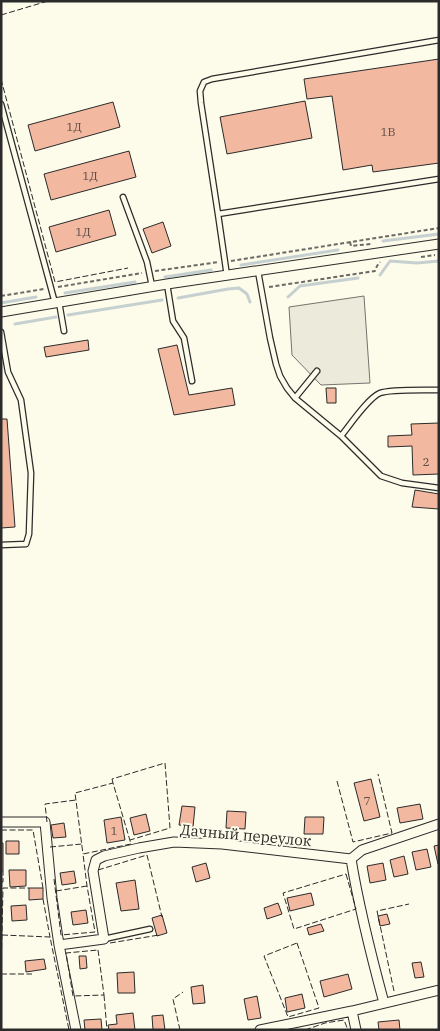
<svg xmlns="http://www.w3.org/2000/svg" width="440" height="1031" font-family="'IBM Plex Serif',serif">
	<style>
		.parking { fill: #eceadb; stroke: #74746e }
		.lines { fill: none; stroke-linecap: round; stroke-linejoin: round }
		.stream { stroke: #c7d0d0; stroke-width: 3 }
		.building { fill: #f2b8a0; stroke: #2b2b2b }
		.lane-casing { stroke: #2b2b2b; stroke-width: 7 }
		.street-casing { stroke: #2b2b2b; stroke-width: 11 }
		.path { stroke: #6a6964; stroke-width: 2; stroke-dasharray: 4 2.5; stroke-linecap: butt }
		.lane { stroke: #fdfbea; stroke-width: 4.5 }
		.street { stroke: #fdfbea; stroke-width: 9 }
		.fence { stroke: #2b2b2b; stroke-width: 1; stroke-dasharray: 6 2.5; stroke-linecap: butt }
		.labels { text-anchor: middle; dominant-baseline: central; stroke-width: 4; stroke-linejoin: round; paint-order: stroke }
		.number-label { font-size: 12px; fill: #5d4e48 }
		.street-label { font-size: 15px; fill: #2b2b2b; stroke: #fdfbea }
	</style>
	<rect width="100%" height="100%" fill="#fdfbea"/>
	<path class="parking" d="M364,296L370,383L321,385L292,355L289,307Z"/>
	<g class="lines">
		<path class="stream" d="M383,241L439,234
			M241,265L338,250
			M380,275L390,261L417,263L439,261
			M165,277L211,270
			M65,293L135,282
			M288,297L300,286L358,278
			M178,298L228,289L239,288L247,294L250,302
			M1,303L36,297
			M68,315L162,300
			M15,324L56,317"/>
	</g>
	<path class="building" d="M439,59V163L373,172L372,165L343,170L332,96L307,99L304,79Z
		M305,101L312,138L227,154L220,117Z
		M113,102L120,127L35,151L28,125Z
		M129,151L136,177L51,200L44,174Z
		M109,210L116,235L56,252L49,227Z
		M163,222L171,246L152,253L143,229Z
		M88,340L89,350L46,357L44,347Z
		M177,345L189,395L232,388L235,405L174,415L158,349Z
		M326,388H336V403H327Z
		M1,419H7L15,527L1,528Z
		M439,423V474L413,475L412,446L388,447V436L412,435L411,424Z
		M415,490L439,494V509L412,507Z
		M371,779L380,817L364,821L354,783Z
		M420,804L423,819L400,823L397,808Z
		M182,806L195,807L193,827L179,825Z
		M227,811L246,812L245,829L226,828Z
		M146,814L150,831L134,835L130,818Z
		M121,817L125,840L107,843L104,820Z
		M305,817H324L323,834H304Z
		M64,823L66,837L53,838L51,825Z
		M6,841H19V854H6Z
		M1,843H3V871H1Z
		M439,845V864H438L434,846Z
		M427,849L431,867L416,870L412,852Z
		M404,856L408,874L394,877L390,860Z
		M206,863L210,878L196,882L192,867Z
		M383,863L386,880L370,883L367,866Z
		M9,870H26V886L10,887Z
		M74,871L76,883L62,885L60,873Z
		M135,880L139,909L121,911L116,883Z
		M29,888H43V899L29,900Z
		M311,893L314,905L290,911L287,898Z
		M278,903L282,914L267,919L264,908Z
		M26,905L27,920L12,921L11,906Z
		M86,910L88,923L73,925L71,912Z
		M387,914L390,924L380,926L378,916Z
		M162,915L167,933L157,936L152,918Z
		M321,924L324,931L309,935L307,928Z
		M79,956H86L87,968L80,969Z
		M44,959L46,969L26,972L25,961Z
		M421,962L424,977L415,978L412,963Z
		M134,972L135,993H118L117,973Z
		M348,974L352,989L324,997L320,981Z
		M203,985L205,1003L193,1004L191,987Z
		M302,994L305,1008L287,1012L285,998Z
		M257,996L261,1018L248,1020L244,999Z
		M133,1013L135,1030H109L108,1025L117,1024L116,1015Z
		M163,1015L165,1030H153L152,1016Z
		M101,1019L102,1030H85L84,1020Z
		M399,1020L400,1030H379L378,1022Z"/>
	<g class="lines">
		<defs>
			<path id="lane" d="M1,104L55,303
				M123,197L147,262L152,286
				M218,214L439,179
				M258,271L270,338L276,364L280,376L287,388L295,398L341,436L381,476L402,483L439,488
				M227,276L218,214L201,103L200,91L204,82L212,79L439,40
				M167,284L173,321L184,338L192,381
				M59,302L64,331
				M1,332L8,372L21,400L31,473L29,534L26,544L1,545
				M295,398L317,371
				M341,436C350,425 368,398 380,393C390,389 426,390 439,390
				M104,939L150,929"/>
			<path id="street" d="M1,312L167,284L439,244
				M1,822H45L52,898L59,945L76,1030
				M351,859C359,908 371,955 384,1003
				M59,945L104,939L93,871L96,860L104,856L139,848L174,842L222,844L351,859L362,850L439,824
				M352,1011L356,1030
				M260,1030L352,1011L439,990"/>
		</defs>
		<use href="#lane" class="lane-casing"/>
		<use href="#street" class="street-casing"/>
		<path class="path" d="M350,242L351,246L371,244
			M421,257L435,255
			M231,261L439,228
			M155,271L219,262
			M58,287L142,273
			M269,287L375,271L377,266L380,262
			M1,296L44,289"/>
		<use href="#lane" class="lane"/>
		<use href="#street" class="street"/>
		<path class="fence" d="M1,15L48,1
			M1,79L55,282L128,268
			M337,781L353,842L392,833L378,774
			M113,783L112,779L165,763L170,828L130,840
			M47,822L45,804L76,800
			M1,830H33L43,888
			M50,847L82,844
			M98,870L147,855L162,917
			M346,874L356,909L294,929L283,893Z
			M54,879L61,935L95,932L87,886L83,854L131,844L113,783L75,793L83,854
			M1,882H3V871
			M56,891L87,886
			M43,899L50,937
			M2,935L50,937L69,1030
			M110,943L159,935
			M297,943L319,1008L288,1017L264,956Z
			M98,950L104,995L73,996L66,953Z
			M1,974L3,888H29
			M1,974H32
			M394,991L377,911L409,904
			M104,995L107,1030
			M180,1030L173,999L183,992
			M305,1030L325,1023L344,1020L348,1030"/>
	</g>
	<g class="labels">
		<g class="number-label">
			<text x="74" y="126">1Д</text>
			<text x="388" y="131">1В</text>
			<text x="90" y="175">1Д</text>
			<text x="83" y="231">1Д</text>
			<text x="426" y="461">2</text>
			<text x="367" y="800">7</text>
			<text x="114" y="830">1</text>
		</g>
		<g class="street-label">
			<text transform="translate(246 835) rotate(5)">Дачный переулок</text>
		</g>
	</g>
	<rect width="440" height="1031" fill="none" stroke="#2b2b2b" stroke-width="5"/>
</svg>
